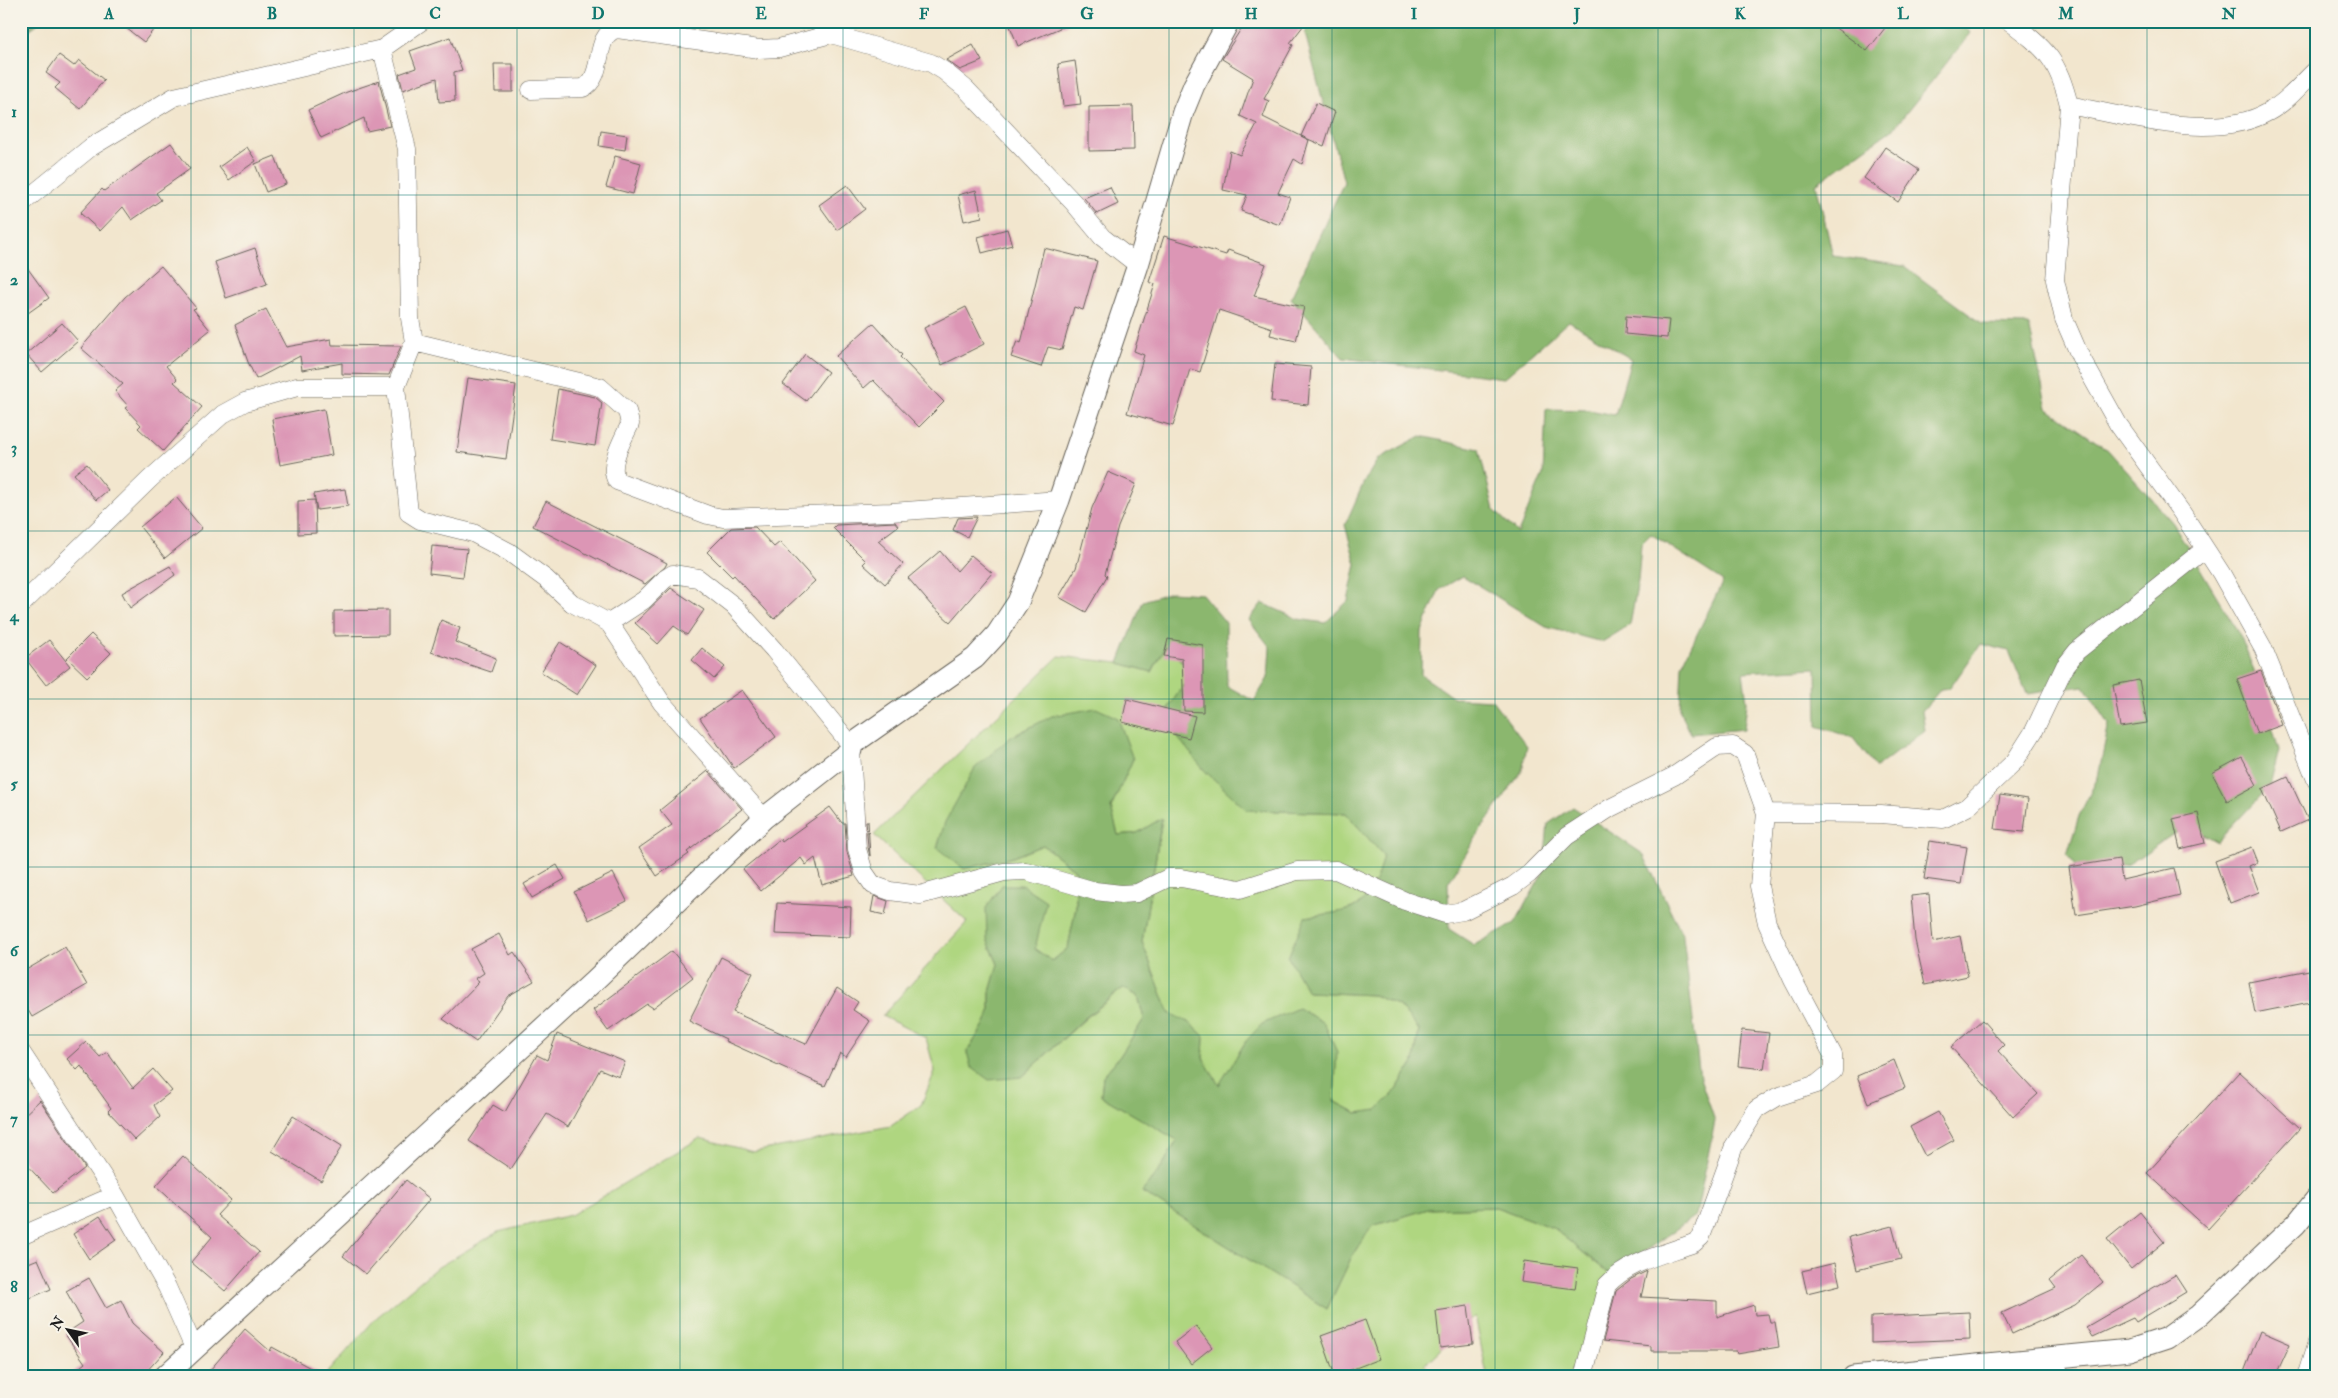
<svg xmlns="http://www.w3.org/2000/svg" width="2338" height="1398" font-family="'IM FELL Double Pica',serif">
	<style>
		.green { fill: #afd680; stroke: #66794e }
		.forest { fill: #8bb76e; stroke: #546a45 }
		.building { fill: #dc96b5 }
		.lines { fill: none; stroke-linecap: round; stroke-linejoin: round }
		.minor-casing { stroke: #67635a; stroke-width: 19 }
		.tertiary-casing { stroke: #67635a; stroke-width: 23 }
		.minor { stroke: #fff; stroke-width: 18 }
		.tertiary { stroke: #fff; stroke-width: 21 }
		.grid { fill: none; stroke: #0f766e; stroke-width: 1; stroke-opacity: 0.55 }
		.neatline { fill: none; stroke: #0f766e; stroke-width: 2 }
		.grid-label { font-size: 16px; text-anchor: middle; font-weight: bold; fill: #0f766e }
	</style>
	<rect width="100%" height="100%" fill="#f7f3e8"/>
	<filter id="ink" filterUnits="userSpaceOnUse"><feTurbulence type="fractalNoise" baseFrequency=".02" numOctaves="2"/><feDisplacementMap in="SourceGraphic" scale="10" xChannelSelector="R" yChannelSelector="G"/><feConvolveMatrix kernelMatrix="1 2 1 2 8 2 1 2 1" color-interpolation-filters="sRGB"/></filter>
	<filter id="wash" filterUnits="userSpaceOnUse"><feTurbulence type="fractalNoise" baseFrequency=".0096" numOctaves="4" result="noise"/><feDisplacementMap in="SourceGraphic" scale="20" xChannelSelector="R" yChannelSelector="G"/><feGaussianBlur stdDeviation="1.12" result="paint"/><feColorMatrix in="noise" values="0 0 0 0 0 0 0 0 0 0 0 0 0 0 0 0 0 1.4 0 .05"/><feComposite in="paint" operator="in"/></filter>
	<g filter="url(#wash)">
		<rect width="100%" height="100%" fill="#f2e6ce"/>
		<path class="green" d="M1166,646L1193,672L1247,810L1346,813L1384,856C1370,911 1357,910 1305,917L1309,992L1373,995L1399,1006L1419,1029L1414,1062L1394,1093L1377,1111L1357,1113L1334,1101V1078L1246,1041L1219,1086L1203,1058L1204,1036L1189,1023L1169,1013L1142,942L1162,819L1137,833L1118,835L1111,808L1133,759L964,869L1013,857L1043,845L1076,871V906L1068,948L1052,962L1035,949L987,939L998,964L990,992V1012L984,1025L967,1052L1022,1077L1086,1018L1123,988L1138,996L1144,1019L1120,1056L1103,1076L1101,1096L1178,1140L1161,1168L1142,1192L1327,1309L1353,1254L1372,1226L1428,1209L1496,1207L1553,1228L1611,1275L1582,1377L1487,1375L1475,1316L1424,1365L1441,1377H324L376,1318L435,1269L498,1232L571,1215L700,1138L753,1152L891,1126L921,1105L935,1071L926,1038L882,1016L967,922L874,835L1059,656L1119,663L1152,672Z"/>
		<path class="forest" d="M21,21H41L21,36Z
			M1313,21H1956L1971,33L1894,128L1816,184L1833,256L1904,266L1982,324L2029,325L2047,408L2107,449L2173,523L2241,637L2260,687L2279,750L2270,786L2217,842L2187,825L2127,865L2081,872L2067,855L2079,816L2098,777L2109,724L2084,686L2027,694L2009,651L1981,644L1950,688L1941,689L1922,711L1925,730L1876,768L1853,738L1817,726L1816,668L1743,672L1747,702L1744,729L1691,734L1680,711L1682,665L1723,581L1651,534L1641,544L1638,581L1630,625L1602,642L1546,627L1463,576L1439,590L1422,631L1421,675L1455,698L1492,700L1527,746L1522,771L1482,828L1448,883L1449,929L1474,945L1515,923L1543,873L1548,824L1573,807L1643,854L1683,936L1700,1078L1715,1121L1696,1215L1611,1275L1553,1228L1496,1207L1428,1209L1372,1226L1353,1254L1327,1309L1142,1192L1161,1168L1177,1140L1101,1096L1103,1076L1120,1056L1144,1019L1138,996L1123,988L1085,1018L1022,1077L989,1080L971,1067L967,1052L984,1025L990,1012V992L998,964L987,939L986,908L1002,885H1022L1046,901L1035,949L1052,961L1068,948L1076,906V871L1043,845L1013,857L964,869L937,848L945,822L975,768L1011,737L1052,716L1096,708L1118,718L1133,759L1111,808L1118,835L1137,833L1162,818L1142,942L1169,1013L1190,1023L1204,1036L1203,1058L1219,1085L1246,1041L1262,1024L1298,1008L1324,1023L1337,1052L1334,1101L1357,1113L1377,1110L1394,1093L1414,1062L1419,1030L1399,1006L1373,995L1308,992L1288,957L1305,917C1357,910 1370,911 1383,855L1346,813L1247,810L1204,770L1162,718L1192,671L1166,646L1152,672L1119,663L1143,601L1171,592L1202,594L1226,623L1227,686L1254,701L1268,678L1270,647L1249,620L1262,603L1298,619L1325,623L1348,601L1356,564L1345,525L1364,482L1378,459L1421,436L1479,449L1494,510L1518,533L1543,474L1546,409L1589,410L1615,415L1631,359L1569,321L1504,378L1343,358L1291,298L1344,182L1305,33Z"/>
		<g id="blocks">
			<path class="building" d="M117,21H160L144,42Z
				M1008,21H1076L1018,46Z
				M1246,21H1307L1290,43L1293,45L1264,99L1269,101L1263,117L1309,140L1302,164L1294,159L1278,193L1290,197L1280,225L1241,211L1247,195L1223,190L1230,151L1240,155L1257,124L1240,116L1253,78L1222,59Z
				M1826,21H1875L1885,28L1867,51Z
				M450,37L462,70L454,72L455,101L439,102L437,78L403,90L399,74L416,68L410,51Z
				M973,45L982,61L960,70L946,60Z
				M59,55L74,66L79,60L104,80L80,109L55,88L60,83L46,73Z
				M1075,61L1081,104L1063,106L1058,64Z
				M494,64H513V92H495Z
				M379,81L390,126L367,131L364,118L321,138L308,110L347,92Z
				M1316,103L1335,112L1324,146L1301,136Z
				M1133,106L1134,150L1089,151V107Z
				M601,131L627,135L625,150L599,146Z
				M171,143L190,169L156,193L161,200L132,220L123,207L100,231L80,213L102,189L104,191Z
				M247,147L256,161L229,180L219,167Z
				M1885,147L1919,170L1898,202L1864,178Z
				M275,156L286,184L266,192L255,164Z
				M615,156L641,163L633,194L606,187Z
				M847,185L865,209L837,230L819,205Z
				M1110,187L1118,204L1097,214L1084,198Z
				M976,190L982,217L964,221L958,195Z
				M1007,229L1012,245L982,253L978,237Z
				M1164,236L1226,255L1228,250L1266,264L1254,296L1304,307L1296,341L1270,335L1272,328L1219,310L1200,372L1190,369L1173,426L1127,413L1144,355L1134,351L1155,284L1149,282Z
				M255,248L267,284L226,298L215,262Z
				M1044,248L1097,261L1083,310L1074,307L1062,350L1048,347L1041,367L1011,357L1017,341L1021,343Z
				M21,259L49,298L21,318Z
				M161,266L196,308L193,309L210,330L166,366L177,379L174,382L202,407L163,451L138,428L141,425L125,408L128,406L115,391L123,384L81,348L125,297Z
				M966,307L984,344L942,365L924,328Z
				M266,309L286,347L331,339L332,345L401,346L389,375L342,374V363L302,370L300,356L256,379L248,362L235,325Z
				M1626,316L1669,320L1667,338L1625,334Z
				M62,323L78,341L42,372L26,354Z
				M873,323L902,355L900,357L944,402L919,427L873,380L864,388L836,356Z
				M805,354L828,372L806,401L783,384Z
				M1275,364L1311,367L1308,405L1271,401Z
				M468,378L516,385L506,459L457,452Z
				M558,389L595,397L602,403L595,446L550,439Z
				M324,409L332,455L280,465L272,419Z
				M87,464L108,490L96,500L74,474Z
				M1108,472L1136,484L1118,527L1105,574L1107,576L1086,612L1059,597L1076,568L1092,508Z
				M345,489L348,506L317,510L314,494Z
				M176,497L202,528L165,558L140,527Z
				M315,500L316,533L298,534V501Z
				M546,501L667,563L665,567L645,584L533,526Z
				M977,517L967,537L953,530L958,518Z
				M895,522L898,526L878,541L903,564L885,584L863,564L866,561L833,528L836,525Z
				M755,527L774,547L780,542L815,581L774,619L734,575L732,577L707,552L731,528Z
				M432,546L467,549L463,577L429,573Z
				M940,551L957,571L971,555L992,573L950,622L931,605L908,578Z
				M170,566L175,575L130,608L122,593Z
				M671,588L704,610L687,635L674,626L658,644L635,623Z
				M388,610V635L334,636V611Z
				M441,620L460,628L455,642L496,658L491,672L431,652Z
				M91,634L111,653L87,677L67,658Z
				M1168,639L1203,645V712L1184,711L1182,659L1164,656Z
				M49,640L70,666L46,685L25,658Z
				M560,642L596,665L577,695L541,672Z
				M702,648L725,667L714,679L692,660Z
				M2261,671L2282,725L2257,734L2237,679Z
				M2139,680L2147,723L2120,727L2113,685Z
				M742,690L776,737L734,768L700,718Z
				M1127,699L1195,716L1189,738L1122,722Z
				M2242,757L2257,785L2227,801L2212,773Z
				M708,771L742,809L687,852L689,854L657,876L639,848L672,825L660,810Z
				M2288,777L2308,820L2281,832L2262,789Z
				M2000,795L2028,799L2024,832L1995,829Z
				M830,807L842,823H845L847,852L854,876L822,885L815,858L806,865L801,858L761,891L743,869L780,839L782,842Z
				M2198,813L2205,843L2180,849L2173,819Z
				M866,821H868L870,856L868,847Z
				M1930,841L1967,847L1961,884L1924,879Z
				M2252,847L2258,862L2249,866L2259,892L2230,903L2215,861Z
				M2119,859L2122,880L2174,868L2180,895L2135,906L2076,915L2069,867Z
				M557,865L565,879L532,898L524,884Z
				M613,873L627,901L589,920L574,892Z
				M1929,894L1933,942L1960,936L1968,976L1925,985L1915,940L1911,896Z
				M874,896L888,901L885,915L871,912Z
				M777,903L851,907L850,937L775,934Z
				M499,934L510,955L514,952L534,981L508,996L476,1042L443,1019L479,982L475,979L484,973L471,949Z
				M65,947L87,985L32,1017L21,998V973Z
				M672,951L693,977L653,1008L647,1004L608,1031L593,1010Z
				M721,957L753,973L733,1012L806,1044L837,988L858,1002L853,1010L870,1021L846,1057L840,1053L825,1086L725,1041L726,1039L689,1021Z
				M2309,970L2315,1001L2255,1013L2249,982Z
				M1982,1020L2004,1045L1998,1051L2038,1094L2013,1117L1951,1047Z
				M1742,1030L1769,1033L1764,1069L1738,1066Z
				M557,1034L625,1062L619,1077L600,1069L568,1127L547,1114L511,1169L469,1141L493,1105L505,1112L537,1055L547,1060Z
				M86,1042L100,1057L107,1052L133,1088L153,1069L172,1091L154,1105L160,1117L135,1140L108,1111L111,1108L81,1066L77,1070L67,1059Z
				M1894,1060L1905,1088L1868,1103L1857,1076Z
				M2239,1072L2300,1128L2208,1229L2147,1173Z
				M40,1100L85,1168L53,1193L21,1159V1118Z
				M1938,1112L1954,1140L1925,1156L1910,1127Z
				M293,1116L342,1146L321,1181L272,1151Z
				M183,1156L231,1200L217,1215L259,1252L225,1291L191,1262L212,1237L156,1186Z
				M406,1180L430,1199L366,1274L343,1256Z
				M2140,1212L2164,1242L2131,1269L2107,1239Z
				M100,1216L116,1240L89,1259L73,1234Z
				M1892,1226L1901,1259L1857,1270L1849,1237Z
				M2081,1255L2103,1282L2075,1305L2012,1334L2002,1313L2056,1288L2050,1280Z
				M38,1259L51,1289L21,1302V1266Z
				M1524,1261L1578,1268L1575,1289L1521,1282Z
				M1835,1263L1840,1285L1807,1293L1802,1271Z
				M1647,1271L1641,1297L1717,1301V1317L1754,1305L1755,1315L1768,1314L1770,1322H1775L1779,1347L1737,1354L1736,1351H1651V1346L1603,1341L1616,1291L1631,1279Z
				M2175,1275L2186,1292L2136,1322L2133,1318L2092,1337L2086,1327Z
				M89,1278L106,1308L121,1300L132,1323L164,1352L144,1374L139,1370L133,1377H67L85,1363L65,1334L83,1322L66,1291Z
				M1468,1306L1473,1344L1440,1348L1436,1311Z
				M1969,1312L1970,1339L1871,1343V1317Z
				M1365,1320L1379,1359L1335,1376L1321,1336Z
				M1196,1326L1212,1347L1191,1364L1175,1342Z
				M245,1329L270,1351L272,1347L327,1377H265L250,1369L243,1377H204Z
				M2260,1331L2290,1344L2275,1377H2242Z"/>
		</g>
	</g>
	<g filter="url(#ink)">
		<use href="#blocks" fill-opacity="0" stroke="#67635a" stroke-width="1"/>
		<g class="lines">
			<defs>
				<path id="minor" d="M2009,21C2046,49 2058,59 2069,105L2055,280L2064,319L2080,356L2118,424L2182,513L2221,573L2263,648L2317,782
					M382,49L407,149L410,318L414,342L396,387L409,513L420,520L473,533L509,552L546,579L572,603L609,623L662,703L764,818
					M531,90L583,88C606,77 592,35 617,29L759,49L779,48L831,34L931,63L944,71L966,89L1073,202L1102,237L1138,265
					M2069,105C2126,116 2215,142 2268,112C2287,102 2302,83 2317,69
					M21,204L91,147L174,97L382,49L422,21
					M414,342L600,387L627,411L630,424C623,440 607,465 617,481L708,515L723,518L891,512L1059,500
					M21,605L150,479L223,414L245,402L297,387H396
					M609,623L644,600L665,579L673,574L698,578L734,606L774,650L851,745
					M851,750L857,849L864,872L873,885L890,891L920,895L1004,872L1026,871L1095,891L1121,894L1137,893L1168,878H1181L1240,889L1297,871L1336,870L1405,901L1445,914L1463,911L1513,886L1529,874L1567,836L1610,808L1674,776L1717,747L1733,746L1745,754L1766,813L1759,886L1767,923L1793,980L1833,1055V1071L1817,1084L1777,1097L1757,1109L1734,1146L1701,1237L1694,1243C1665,1254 1629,1261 1607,1285L1583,1377
					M1766,813L1881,814L1943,819L1967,807L2015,761L2034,731L2065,666L2077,651L2205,549
					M21,1052L115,1195L167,1287L194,1348
					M21,1236L115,1195
					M2051,1359L2062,1377
					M2011,1377L2030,1361
					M2306,1377L2317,1342"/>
				<path id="tertiary" d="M164,1377L594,981L764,818L851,750V745L975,658L997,634L1018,602L1059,500L1138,265L1183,112L1194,85L1229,21
					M1853,1377L2130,1350L2167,1338L2199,1315L2296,1224L2317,1198"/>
			</defs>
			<use href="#minor" class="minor-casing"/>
			<use href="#tertiary" class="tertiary-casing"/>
			<use href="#minor" class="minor"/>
			<use href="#tertiary" class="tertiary"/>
		</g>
	</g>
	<path class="grid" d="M191,21V1377M354,21V1377M517,21V1377M680,21V1377M843,21V1377M1006,21V1377M1169,21V1377M1332,21V1377M1495,21V1377M1658,21V1377M1821,21V1377M1984,21V1377M2147,21V1377M21,195H2317M21,363H2317M21,531H2317M21,699H2317M21,867H2317M21,1035H2317M21,1203H2317"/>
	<rect width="2338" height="1398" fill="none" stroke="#f7f3e8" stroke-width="55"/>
	<g transform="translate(68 1330) rotate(303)" stroke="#f7f3e8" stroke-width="4" paint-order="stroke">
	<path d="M0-4L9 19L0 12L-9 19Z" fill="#1c1c1c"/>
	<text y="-8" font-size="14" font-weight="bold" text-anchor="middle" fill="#1c1c1c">N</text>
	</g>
	<rect x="28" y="28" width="2282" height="1342" class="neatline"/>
	<g class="grid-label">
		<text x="109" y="19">A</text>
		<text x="272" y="19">B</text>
		<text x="435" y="19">C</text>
		<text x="598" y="19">D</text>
		<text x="761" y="19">E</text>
		<text x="924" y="19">F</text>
		<text x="1087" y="19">G</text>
		<text x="1251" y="19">H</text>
		<text x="1414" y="19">I</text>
		<text x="1577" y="19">J</text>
		<text x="1740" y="19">K</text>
		<text x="1903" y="19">L</text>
		<text x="2066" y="19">M</text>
		<text x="2229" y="19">N</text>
		<text x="14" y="117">1</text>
		<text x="14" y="285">2</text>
		<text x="14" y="453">3</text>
		<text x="14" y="621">4</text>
		<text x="14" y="789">5</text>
		<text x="14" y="956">6</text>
		<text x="14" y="1124">7</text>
		<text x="14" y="1292">8</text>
	</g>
</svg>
